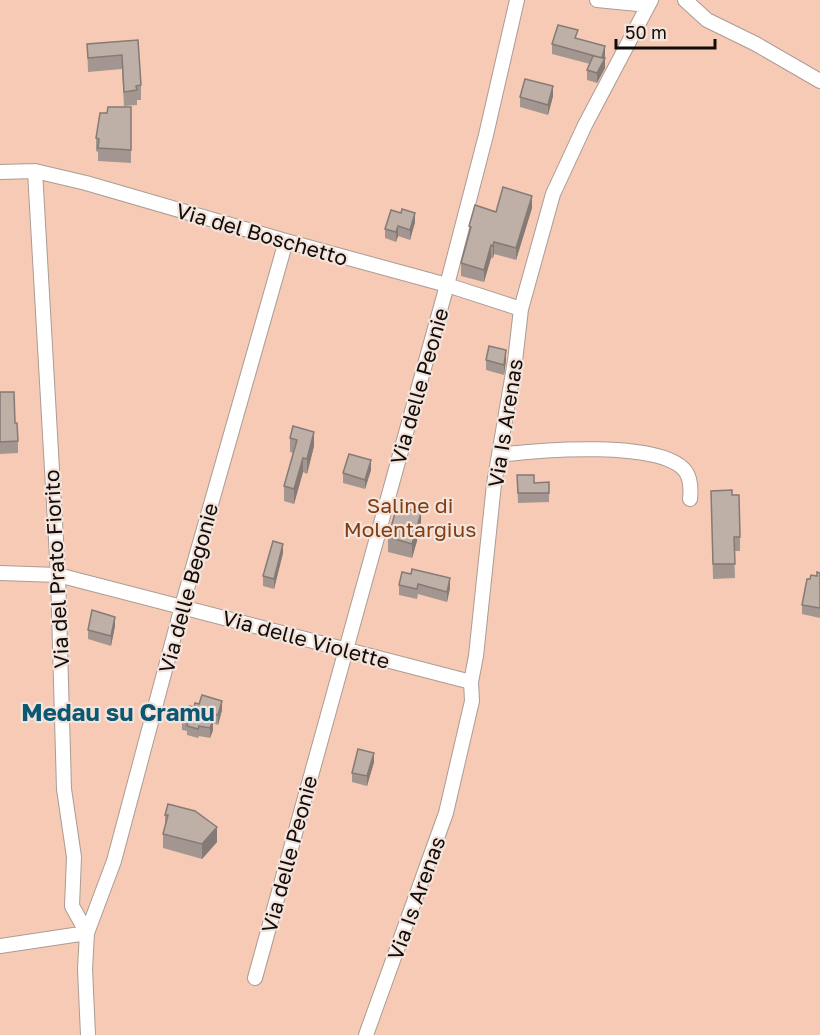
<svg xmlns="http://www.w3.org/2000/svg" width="820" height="1035" font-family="'Golos Text',sans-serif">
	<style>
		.green { fill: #f6cab4 }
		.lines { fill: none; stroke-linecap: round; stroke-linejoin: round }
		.minor-casing { stroke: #ab9c94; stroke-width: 16 }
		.minor { stroke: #fff; stroke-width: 14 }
		.wall { fill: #a39690 }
		.shaded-wall { fill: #857a75 }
		.building { fill: #beafa7; stroke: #857a75; stroke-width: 1.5 }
		.labels { text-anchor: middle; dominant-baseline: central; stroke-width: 4.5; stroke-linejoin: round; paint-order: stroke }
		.street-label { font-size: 21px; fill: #110c09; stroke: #f3e3db }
		.park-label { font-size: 21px; fill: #813d10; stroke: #f3e3db }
		.quarter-label { font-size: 24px; font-weight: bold; fill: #0c5772; stroke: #f3e3db }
	</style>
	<rect width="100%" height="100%" fill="#f3e3db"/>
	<path class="green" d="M0,0H820V1035H0Z"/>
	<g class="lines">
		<defs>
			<path id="minor" d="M597,0L648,5
				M685,0L707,20L756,44L820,81
				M35,171L58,575L64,789L74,857L72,906L87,933L85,969L88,1035
				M0,172L35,171L86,183L286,241L447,285L521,309
				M499,455C537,450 663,439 686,472C691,480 691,490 690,499
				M0,573L58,575L471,682
				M0,946L87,933L114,861L182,606L286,241
				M255,978L447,285L486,135L517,0
				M366,1035L446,813L472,701L471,682L476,656L494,484L515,361L521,309L553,194L585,125L651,0"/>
		</defs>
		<use href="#minor" class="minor-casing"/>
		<use href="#minor" class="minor"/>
	</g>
	<path class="wall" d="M578,39L605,56V68L597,83L587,80V70L590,64L552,54V44Z
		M138,40L141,85V100H137V105L124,106L122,69L88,72L87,44Z
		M553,96L548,115L520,107V97Z
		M131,107V163L98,161V152L96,151V138L107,113Z
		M532,208L516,260L494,254L493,258H491L484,282L461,276V263L469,237V226L496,212Z
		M415,222L410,240L398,236L396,242L385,238V229Z
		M486,360H506L504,375L486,370Z
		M0,392L15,423L18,441V453L0,454Z
		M290,438L314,446L307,474L303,472L294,504L284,501V486L293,453L290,452Z
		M371,470L365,489L343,483V473Z
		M517,475L534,483L549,482V502L518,503Z
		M711,491L732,495L740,537V551H734L735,578L713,579Z
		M407,513L421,527L412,558L388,552V537Z
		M283,553L274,589L263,586V576Z
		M402,572L450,588L447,602L418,594L417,599L399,595V585Z
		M820,573V618L802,614V605L810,579Z
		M115,626L111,646L88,639V630Z
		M199,704L222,710L218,725L213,723V730L210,738L199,736L198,738L187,735V731L182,730V720L187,711Z
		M374,762L367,786L352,782V773Z
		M168,804L217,842L202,859L163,848V834L165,826V815Z"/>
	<path class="shaded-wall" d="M605,46V56L604,60L605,58V68L597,83V73Z
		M553,86V96L548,115V105Z
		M532,196V208L516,260V248Z
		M415,213V222L410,240V230Z
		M398,226V236L396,242V232Z
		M494,242V254L493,258V246Z
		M491,245V258L484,282V270Z
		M506,350V360L504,375V365Z
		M314,432V446L307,474V459Z
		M303,458V472L294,504V489Z
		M371,460V470L365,489V480Z
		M421,513V527L412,558V544Z
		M283,544V553L274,589V579Z
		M450,578V588L447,602V592Z
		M115,617V626L111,646V636Z
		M222,701V710L218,725V715Z
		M213,720V730L210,738V728Z
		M374,753V762L367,786V776Z
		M217,827V842L202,859V844Z"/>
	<path class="building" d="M558,25L578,30L575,38L605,46L602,58L552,44Z
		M138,40L141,85L136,86L137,90L124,92L122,55L88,58L87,44Z
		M593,56L605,58L597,73L587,70Z
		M525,79L553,86L548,105L520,97Z
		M108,107H131V150L98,148L99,139L96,138L100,113H107Z
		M503,187L532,196L516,248L494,242L493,246L491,245L484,270L461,263L471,227L469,226L475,205L496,212Z
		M402,209L415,213L410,230L398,226L396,232L385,229L391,210L401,213Z
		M489,346L506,350L504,365L486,360Z
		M0,392H14L15,423H17L18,441L0,442Z
		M293,426L314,432L307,459L303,458L294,489L284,486L297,440L290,438Z
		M349,454L371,460L365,480L343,473Z
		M517,475H534V483L549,482V493H518Z
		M732,490V495H739L740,537H734L735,564H713L711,491Z
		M408,509L421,513L412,544L388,537L396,510L407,513Z
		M273,541L283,544L274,579L263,576Z
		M412,569L450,578L447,592L418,584L417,589L399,585L402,572L411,574Z
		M817,572L820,573V608L802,605L807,579H810L811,575L817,576Z
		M92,610L115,617L111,636L88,630Z
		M202,695L222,701L218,715L211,713L210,719L213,720L210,728L199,726L198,729L187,726L188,722L182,720L184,710L187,711L189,706L194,707L195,703L199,704Z
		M358,749L374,753L367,776L352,773Z
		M168,804L195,811L217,827L202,844L163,834L168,815H165Z"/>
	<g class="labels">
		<g class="street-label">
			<text transform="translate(262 234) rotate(16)">Via del Boschetto</text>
			<text transform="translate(419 386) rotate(-74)">Via delle Peonie</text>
			<text transform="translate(505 423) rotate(-81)">Via Is Arenas</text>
			<text transform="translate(56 569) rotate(-93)">Via del Prato Fiorito</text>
			<text transform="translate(188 588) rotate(-75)">Via delle Begonie</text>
			<text transform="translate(306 639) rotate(15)">Via delle Violette</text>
			<text transform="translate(289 854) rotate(-75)">Via delle Peonie</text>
			<text transform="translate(416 898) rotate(-70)">Via Is Arenas</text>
		</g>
		<g class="park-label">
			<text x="410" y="505">Saline di<tspan x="410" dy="24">Molentargius</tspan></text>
		</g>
		<g class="quarter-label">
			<text x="118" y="711">Medau su Cramu</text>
		</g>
	</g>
	<path d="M616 39v9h99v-9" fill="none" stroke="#110c09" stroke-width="3"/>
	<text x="625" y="39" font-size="18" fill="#110c09" stroke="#f3e3db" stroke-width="4.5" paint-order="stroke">50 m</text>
</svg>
